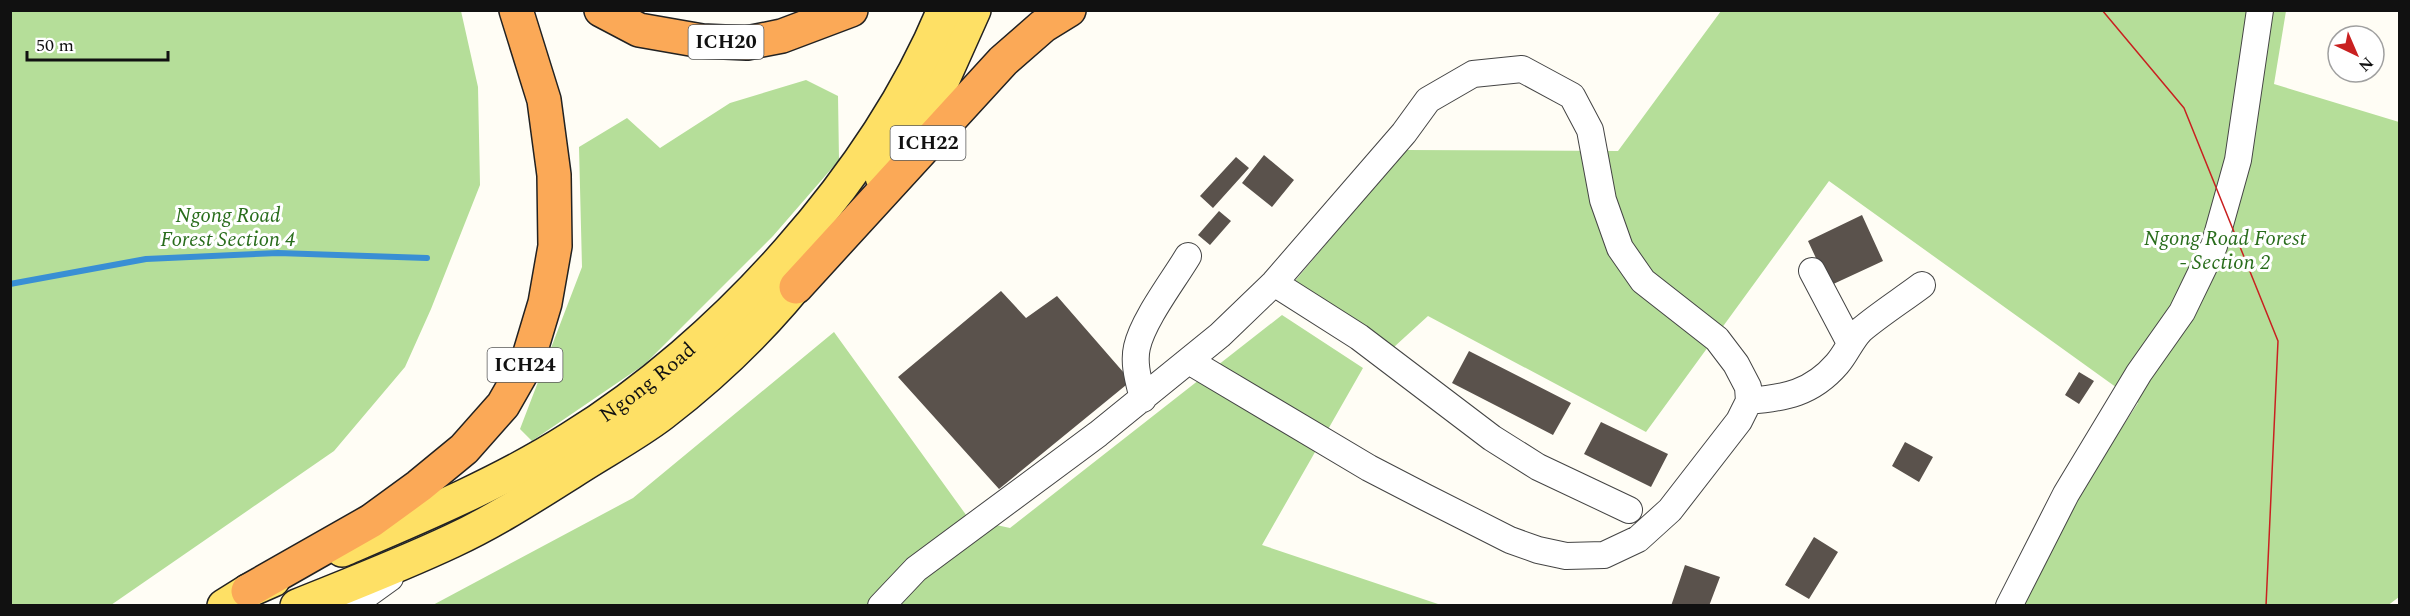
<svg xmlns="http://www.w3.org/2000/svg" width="2410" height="616" font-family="Spectral,serif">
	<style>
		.forest { fill: #b5de99 }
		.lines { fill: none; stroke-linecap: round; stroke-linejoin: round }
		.stream { stroke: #398fd4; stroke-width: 6 }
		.building { fill: #5a524c }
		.minor-casing { stroke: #444; stroke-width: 28 }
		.major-casing { stroke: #222; stroke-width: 36 }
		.highway-casing { stroke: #222; stroke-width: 36 }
		.minor { stroke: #fff; stroke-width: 26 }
		.major { stroke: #fee065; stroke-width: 33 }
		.highway { stroke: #fba957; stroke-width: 33 }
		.tram { stroke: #c92020; stroke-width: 1.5 }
		.labels { text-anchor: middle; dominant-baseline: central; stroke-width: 6; stroke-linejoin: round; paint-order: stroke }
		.shield { fill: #fff; stroke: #585858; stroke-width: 1.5 }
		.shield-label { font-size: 20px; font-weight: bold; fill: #111 }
		.park-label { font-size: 21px; font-style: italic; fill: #296d1c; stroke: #fff }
		.street-label { font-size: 21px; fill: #111; stroke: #fff }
	</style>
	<rect width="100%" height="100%" fill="#fffdf5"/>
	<path class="forest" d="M10,11H461L478,87L480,185L431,309L405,367L334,451L111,605H11Z
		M1721,11H2286L2274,84L2399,122V597L2387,606L2005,605L2138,403L1829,181L1646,432L1428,316L1394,347L1294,282L1405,150L1618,151Z
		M806,80L838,96L839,160L773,236L645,364L532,441L520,429L582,267L579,147L627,118L660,148L730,103Z
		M1282,315L1363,368L1262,545L1441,605L431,606L633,498L834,332L969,519L1010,528Z"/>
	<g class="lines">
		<path class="stream" d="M10,284L146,259L278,253L427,258"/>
	</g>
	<path class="building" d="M1264,155L1294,180L1272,207L1242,183Z
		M1236,157L1249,168L1213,208L1200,196Z
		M1219,211L1231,221L1210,245L1198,235Z
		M1862,215L1883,261L1829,286L1808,241Z
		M1001,291L1026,318L1057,296L1131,381L999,489L898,377Z
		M1469,351L1571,403L1553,435L1452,383Z
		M2079,372L2094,381L2079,404L2065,395Z
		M1601,422L1668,454L1651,487L1584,454Z
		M1905,442L1933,457L1919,482L1892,466Z
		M1814,537L1838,552L1809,599L1785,585Z
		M1685,565L1720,577L1709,606H1671Z"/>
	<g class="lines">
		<defs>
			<path id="minor" d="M1812,271L1850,343
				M1274,283L1359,337L1492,438L1538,467L1629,510
				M1143,399C1139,382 1133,364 1137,347C1143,320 1173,281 1188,256
				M1749,401C1785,398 1812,393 1837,364C1846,354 1851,340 1861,330C1880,314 1902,300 1922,285
				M351,606L390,578
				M881,606L916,569L1098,434L1220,335L1274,283L1404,133L1428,100L1473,74L1522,69L1572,96L1590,130L1603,200L1620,248L1643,281L1717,339L1736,364L1748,387L1749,401L1739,421L1670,510L1638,539L1604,555L1566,556L1538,550L1510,540L1425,497L1369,468L1189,361
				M2009,606L2066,494L2139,373L2182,312L2214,246L2238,160L2260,10"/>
			<g id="major">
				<path d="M882,177L920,123L944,77L974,10"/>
				<path id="s1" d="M342,550C417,518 501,483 570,439C722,345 875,176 944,10"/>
				<path d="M224,606L248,591L273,580"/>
				<path d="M297,606C349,585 401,565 452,541C495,521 530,498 570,473C600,453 633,436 662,414C718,371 770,320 813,264"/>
			</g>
			<path id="highway" d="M601,10L639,30L702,41L747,43L782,36L851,10
				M796,287L1003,61L1043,26L1069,10
				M248,591L371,521L419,486L464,449L503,405L527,363L545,303L555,246L554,175L544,100L516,10"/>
		</defs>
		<use href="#minor" class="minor-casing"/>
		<use href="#major" class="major-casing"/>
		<use href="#highway" class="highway-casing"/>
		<use href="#minor" class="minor"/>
		<use href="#major" class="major"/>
		<use href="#highway" class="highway"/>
		<path class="tram" d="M2102,10L2184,108L2278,341L2266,606"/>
	</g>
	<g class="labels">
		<g class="shield">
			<rect x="688.5" y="25" width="75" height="34" rx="4.5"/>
			<rect x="890.5" y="126" width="75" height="34" rx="4.5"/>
			<rect x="487.5" y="348" width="75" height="34" rx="4.5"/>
		</g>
		<g class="shield-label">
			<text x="726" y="42">ICH20</text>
			<text x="928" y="143">ICH22</text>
			<text x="525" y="365">ICH24</text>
		</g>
		<g class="park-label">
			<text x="228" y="216">Ngong Road<tspan x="228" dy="24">Forest Section 4</tspan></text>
			<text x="2225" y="239">Ngong Road Forest<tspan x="2225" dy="24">- Section 2</tspan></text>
		</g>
		<g class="street-label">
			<text stroke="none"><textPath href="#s1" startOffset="350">Ngong Road</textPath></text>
		</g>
	</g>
	<rect width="2410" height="616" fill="none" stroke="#111111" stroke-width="24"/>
	<g transform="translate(2356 54) rotate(136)"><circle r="28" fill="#ffffff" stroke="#a0a0a0" stroke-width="1.5"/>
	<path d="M0-4.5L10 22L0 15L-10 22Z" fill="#c92020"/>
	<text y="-9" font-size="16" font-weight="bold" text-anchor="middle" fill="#111111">N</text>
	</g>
	<path d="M27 51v9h141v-9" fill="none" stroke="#111111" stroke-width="3"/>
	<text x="36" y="51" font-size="18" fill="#111111" stroke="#ffffff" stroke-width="4.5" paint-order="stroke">50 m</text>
</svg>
